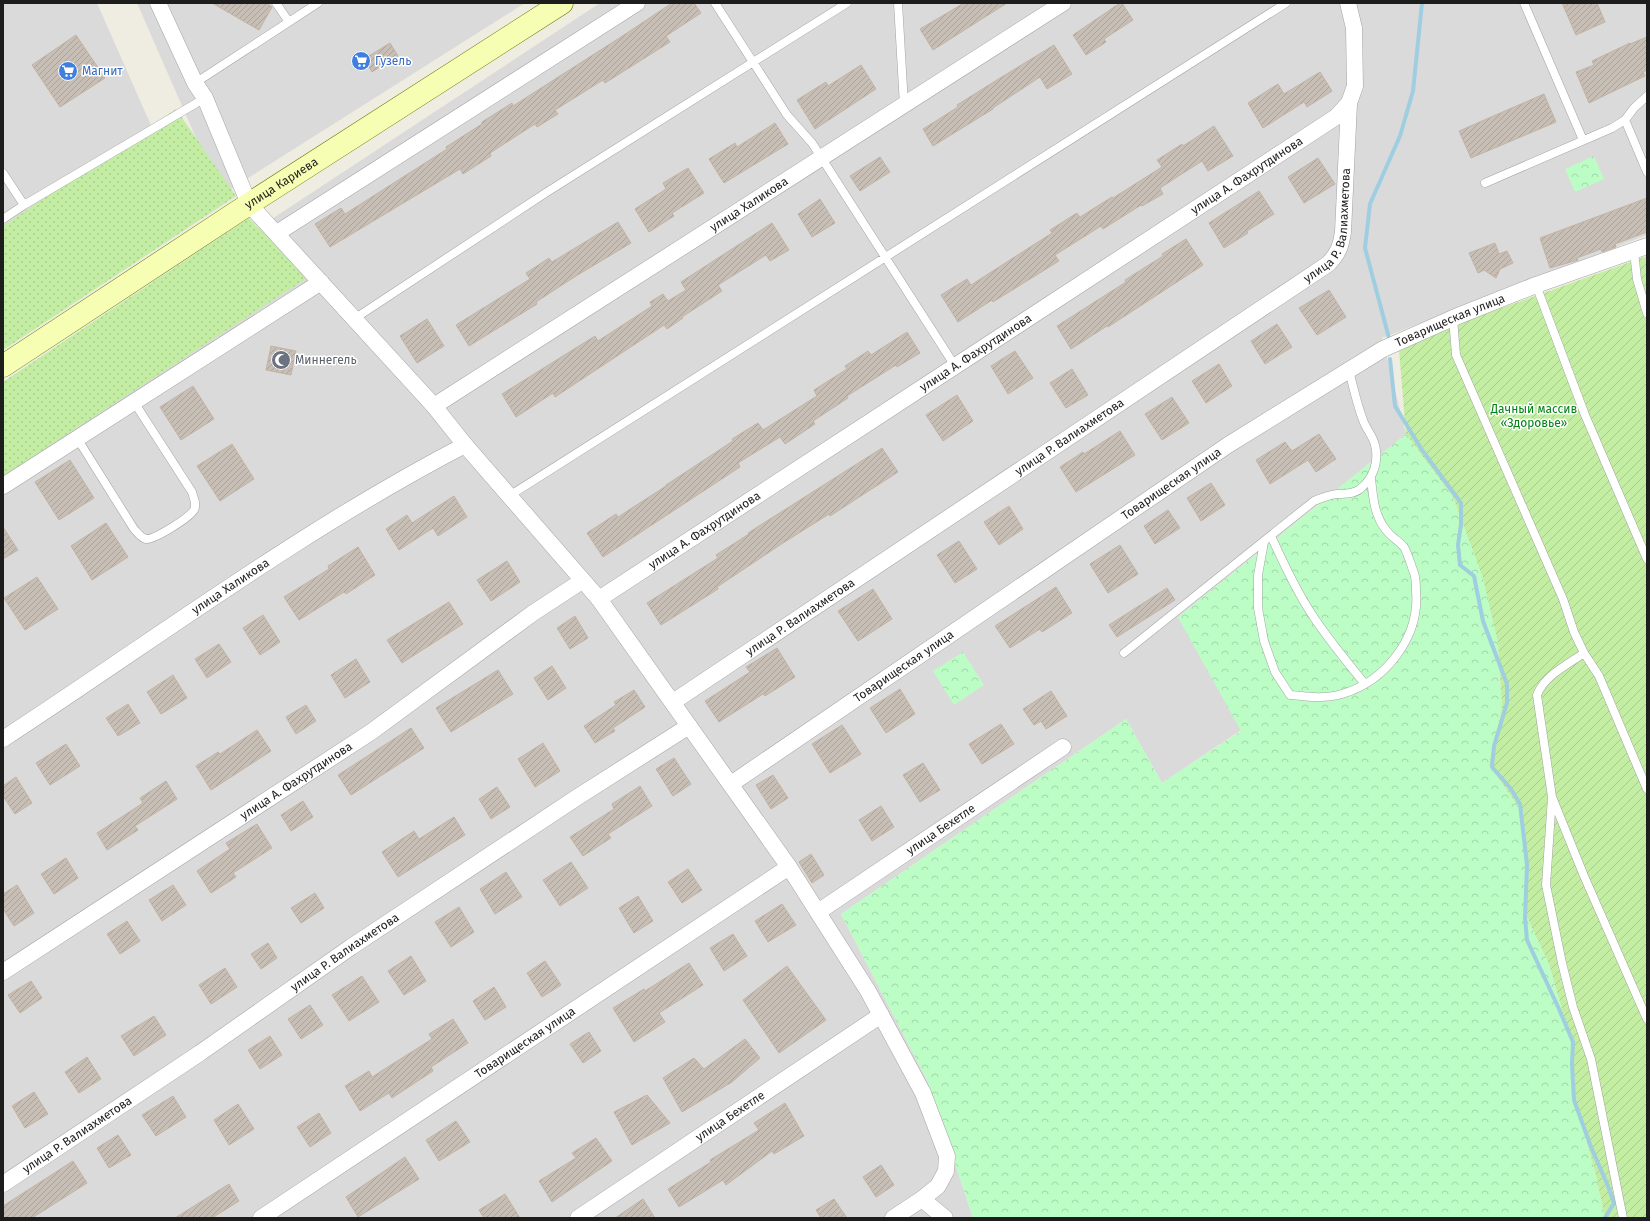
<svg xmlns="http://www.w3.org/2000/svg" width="1650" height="1221" font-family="'Fira Sans',sans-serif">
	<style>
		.residential { fill: #dbdada }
		.grass { fill: url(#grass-dots) }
		.park { fill: url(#park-crowns) }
		.garden { fill: url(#garden-furrows) }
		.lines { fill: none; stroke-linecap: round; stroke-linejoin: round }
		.stream { stroke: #9fcee0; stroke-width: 4 }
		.building { fill: url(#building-hatch); stroke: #c2b3a4 }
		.lane-casing { stroke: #a4a4a4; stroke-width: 9 }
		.street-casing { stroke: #a4a4a4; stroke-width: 17 }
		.secondary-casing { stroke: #647800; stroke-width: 23 }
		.lane { stroke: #fff; stroke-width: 8 }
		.street { stroke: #fff; stroke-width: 16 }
		.secondary { stroke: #f5feb2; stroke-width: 22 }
		.labels { text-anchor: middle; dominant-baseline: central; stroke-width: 3; stroke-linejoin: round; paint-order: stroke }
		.shop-label { font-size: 12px; fill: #366cbe; stroke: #fff; text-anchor: start }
		.street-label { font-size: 12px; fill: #1d1d1d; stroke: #fff }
		.worship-label { font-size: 12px; fill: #5b616d; stroke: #fff; text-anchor: start }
		.park-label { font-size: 12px; fill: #048316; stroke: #fff }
	</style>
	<defs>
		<pattern id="grass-dots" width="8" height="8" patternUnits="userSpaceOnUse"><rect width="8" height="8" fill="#c4eda4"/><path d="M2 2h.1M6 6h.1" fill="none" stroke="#a8cb8d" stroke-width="1.8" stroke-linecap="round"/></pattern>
		<pattern id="park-crowns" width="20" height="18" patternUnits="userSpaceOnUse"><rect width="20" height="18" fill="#bbfdc5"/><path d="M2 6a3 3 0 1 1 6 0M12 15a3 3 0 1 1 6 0" fill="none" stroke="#a0d8a9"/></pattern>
		<pattern id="garden-furrows" width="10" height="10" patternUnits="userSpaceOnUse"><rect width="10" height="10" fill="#c4eda4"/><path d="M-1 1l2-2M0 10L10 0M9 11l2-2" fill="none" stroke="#a8cb8d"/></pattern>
		<pattern id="building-hatch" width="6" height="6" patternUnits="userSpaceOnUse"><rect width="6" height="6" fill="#c7beb5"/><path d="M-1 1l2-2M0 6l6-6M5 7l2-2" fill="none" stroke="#aaa39b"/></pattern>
	</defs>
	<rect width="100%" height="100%" fill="#efece2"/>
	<path class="residential" d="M3,3H97L191,216L3,338Z
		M137,3H525L221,195Z
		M600,3H1647V235L1382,338L1406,434L1178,617L1241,730L1162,783L1126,719L841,914L928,1082L973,1218H3V396Z"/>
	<path class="grass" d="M176,109L236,196L3,350V226Z
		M249,218L307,278L3,476V382Z"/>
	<path class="park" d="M1594,156L1604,179L1575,192L1565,169Z
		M1406,434L1453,497L1483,577L1498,643L1502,708L1489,765L1522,812L1528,868L1526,915L1549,964L1572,1044L1573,1093L1595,1171L1605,1218H973L928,1082L841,914L1126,719L1162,783L1241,731L1178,617Z
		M963,652L984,685L954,705L933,671Z"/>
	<path class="garden" d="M1647,256V1218H1605L1595,1171L1573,1093L1572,1044L1549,964L1526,915L1528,868L1522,812L1489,765L1502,708L1498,643L1483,578L1453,497L1406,434L1399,350L1462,322Z"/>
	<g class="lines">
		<path class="stream" d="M1389,338L1365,248L1370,204L1400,136L1413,91L1422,3
			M1390,359L1395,406L1422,450L1461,503V524L1458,545L1460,565L1474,576L1483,621L1507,684V703L1494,746L1492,767L1511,789L1520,804L1527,865L1525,918L1527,940L1559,1009L1573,1042L1572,1064L1574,1100L1591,1147L1608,1186L1614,1203L1605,1218"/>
	</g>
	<path class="building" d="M212,3H266L272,7L259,30Z
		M672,3H694L701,13L666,36L670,42L605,83L603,80L555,110L558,114L537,127L535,124L490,153L491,156L463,174L460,169L330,247L315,224L341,208L345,214L447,149L446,147L482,124V122L512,103L513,106L624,35Z
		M964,3H1007L933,50L920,29Z
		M1120,3H1122L1133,20L1104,39L1106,42L1086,55L1073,35Z
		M1562,3H1597L1605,22L1576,35Z
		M76,35L105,78L60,107L32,65Z
		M1647,37V70L1643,72L1645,76L1589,103L1576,72L1594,65L1592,61L1630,43V44Z
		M390,43L398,56L372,72L364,59Z
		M1054,45L1072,74L1047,89L1040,77L993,108V109L933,146L923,129L958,107L957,105L992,83Z
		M861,65L876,89L815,129L797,100L826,82L828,86Z
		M1320,72L1332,91L1307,107L1304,102L1263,128L1248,103L1278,84L1284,94Z
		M1544,94L1556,122L1471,158L1459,131Z
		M775,123L788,144L724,183L709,159L735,143L737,147Z
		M1214,126L1233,156L1208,171L1202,161L1160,188L1163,194L1142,206L1141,205L1103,229L1101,226L1055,255L1059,261L993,302L992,300L958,322L941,295L967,279L971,285L1052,233L1050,230L1077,213L1080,217L1112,197L1113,198L1162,167L1157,160L1182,144L1183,146Z
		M880,157L890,172L860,191L850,176Z
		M1318,158L1335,184L1304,203L1288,177Z
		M688,168L704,193L672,213L674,216L649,232L635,209L666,189L663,183Z
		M1259,191L1274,214L1247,231L1248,233L1224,248L1209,223Z
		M1647,198V232L1615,244L1616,247L1602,252L1601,249L1577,258L1578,260L1550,268L1540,238Z
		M820,199L835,223L812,237L798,214Z
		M618,222L631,243L576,276L536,302L537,304L469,346L456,325L530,279L526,273L549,258L552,262Z
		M772,223L789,250L770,261L766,255L718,285L722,291L682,317L683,318L667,329L664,325L555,397L553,393L516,417L502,394L595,336L598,341L652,306L650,302L663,294L668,301L686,290L681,282Z
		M1186,239L1203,265L1108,327L1107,326L1071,349L1057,326L1126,282L1125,280L1163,256L1162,254Z
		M1495,243L1499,254L1507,251L1513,263L1500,269L1496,278L1484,270L1478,273L1469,253Z
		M1329,290L1346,317L1317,335L1299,308Z
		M427,319L444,346L417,363L400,336Z
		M1277,324L1292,347L1265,364L1251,341Z
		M907,332L920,353L897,367L896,365L847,396L848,398L813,421L815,424L785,444L780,437L738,463L740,467L603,557L587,533L616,514L618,517L666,486V485L733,441L732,439L758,423L763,430L817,396L814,390L847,369L845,366L868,351L871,355Z
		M271,346L296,351L291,375L266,370Z
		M1015,351L1033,378L1008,394L991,366Z
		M1219,364L1232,386L1206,403L1192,381Z
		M1072,369L1088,395L1066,408L1050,383Z
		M193,386L214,419L181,440L160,407Z
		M957,395L973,421L943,441L926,415Z
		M1172,397L1189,423L1162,440L1145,414Z
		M1120,431L1135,455L1076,492L1060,467L1083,452L1084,454Z
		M1319,434L1336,459L1316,472L1308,460L1270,484L1256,460L1285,442L1292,451Z
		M232,444L254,479L220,501L197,466Z
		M882,448L898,472L830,516L829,514L783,543L717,587L718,589L661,625L647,603L718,558L716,555L749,534L748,533Z
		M70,460L94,498L59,520L35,482Z
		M1211,483L1225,505L1201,521L1187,498Z
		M454,496L467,517L438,536L433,528L399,550L386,529L407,515L412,523Z
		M1009,506L1023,529L999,545L984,522Z
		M1168,510L1180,528L1155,544L1144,526Z
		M106,523L128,557L92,580L71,546Z
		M3,527L18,550L3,559Z
		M959,541L977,569L955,583L937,555Z
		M1120,545L1138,574L1108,593L1090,564Z
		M358,547L375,575L346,594L344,592L299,620L284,597L329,569L328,566Z
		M507,561L520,582L491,601L477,580Z
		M37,577L58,609L25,630L4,598Z
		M1056,587L1072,613L1042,632L1040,629L1010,648L995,626Z
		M1167,588L1175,600L1117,637L1109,625Z
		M873,589L892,619L858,641L838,611Z
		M449,602L463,624L402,663L387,640Z
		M263,615L280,642L260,655L243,628Z
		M575,616L588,638L570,649L557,628Z
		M219,644L231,662L207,678L195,659Z
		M777,648L795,677L765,696L763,694L719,722L705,701L750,672L746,667Z
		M356,659L370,682L345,698L331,675Z
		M552,666L566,688L548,700L534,678Z
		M498,670L513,694L451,732L436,708Z
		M173,675L187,698L161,714L147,692Z
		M900,689L915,714L886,733L870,708Z
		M634,690L645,707L613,728L615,731L595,743L584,726L616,705L614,702Z
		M1051,691L1067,716L1046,729L1041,721L1034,725L1023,709Z
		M128,704L140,723L118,736L106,718Z
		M306,705L316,721L296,734L286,717Z
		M1001,724L1014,744L982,764L969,744Z
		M842,725L861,754L830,773L812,744Z
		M411,728L424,748L351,795L338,775Z
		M257,730L271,751L211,790L196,766L218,752L220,754Z
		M543,743L560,771L535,787L518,759Z
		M66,744L80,766L50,785L36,763Z
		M674,758L691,784L673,796L656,769Z
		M923,763L940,790L920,802L903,775Z
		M773,775L788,798L771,809L756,785Z
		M16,777L32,803L15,814L3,796V786Z
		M166,781L177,799L135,826L138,830L107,850L97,833L143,803L140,798Z
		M640,786L652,806L608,834L611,838L583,856L570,837L614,809L612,804Z
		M497,787L510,807L491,819L479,799Z
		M303,801L313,817L291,831L281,815Z
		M881,806L894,827L872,841L859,820Z
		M454,817L465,835L398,877L382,852L414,831L419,839Z
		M257,824L272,848L233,873L236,877L211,893L197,871L230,849L226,843Z
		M811,854L824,875L812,883L799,862Z
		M66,858L78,878L54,894L41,874Z
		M571,862L588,888L560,906L543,880Z
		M688,869L702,890L682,903L668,882Z
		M506,872L522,897L495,914L480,889Z
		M17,885L34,913L14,926L3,909V894Z
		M173,885L186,905L162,921L149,900Z
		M315,893L324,908L301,923L291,908Z
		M638,896L653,921L634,933L619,908Z
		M782,904L796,925L768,942L755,921Z
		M459,907L474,932L451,947L435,922Z
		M127,921L140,941L120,954L107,934Z
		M733,934L747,956L724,971L710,948Z
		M268,943L277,958L261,969L251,954Z
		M411,956L426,981L404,995L388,971Z
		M545,961L561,985L542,997L527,973Z
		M689,963L703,985L659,1013L665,1022L634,1042L613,1008L644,989L645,991Z
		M787,966L826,1020L779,1053L743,1000Z
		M225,968L237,987L211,1004L199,985Z
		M362,976L379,1002L349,1021L332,995Z
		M31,981L42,998L20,1013L8,995Z
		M494,987L506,1007L485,1020L473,1001Z
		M310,1005L323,1025L301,1039L288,1019Z
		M154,1016L166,1035L134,1056L121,1036Z
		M453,1019L468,1043L431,1067L433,1071L392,1098L389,1093L360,1111L345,1086L369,1071L372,1077L432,1039L429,1034Z
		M589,1032L601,1051L583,1063L570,1044Z
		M270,1036L282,1055L260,1069L248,1050Z
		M745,1039L760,1058L732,1082L682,1112L663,1078L694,1058L704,1069Z
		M87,1057L101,1079L79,1093L65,1072Z
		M34,1092L48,1114L25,1128L12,1106Z
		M647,1095L670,1123L632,1145L614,1112Z
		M173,1096L186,1117L156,1136L142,1115Z
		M785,1103L804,1136L774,1154L772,1151L726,1185L723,1180L679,1207L668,1189L711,1162L710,1160L759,1130L754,1123Z
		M238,1104L254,1129L229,1145L214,1120Z
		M319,1113L331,1133L310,1147L297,1127Z
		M456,1121L470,1142L439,1161L426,1140Z
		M118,1135L131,1155L109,1168L97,1148Z
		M596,1138L612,1161L552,1202L539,1181L576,1158L572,1153Z
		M405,1157L419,1179L358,1217L346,1197Z
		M73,1161L87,1183L32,1218H6L3,1213V1206Z
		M881,1165L894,1185L876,1197L863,1177Z
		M229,1184L239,1201L212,1218H175Z
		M505,1194L520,1218H484L479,1210Z
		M643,1199L655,1218H615Z
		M834,1199L847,1218H821L816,1210Z"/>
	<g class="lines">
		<defs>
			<path id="lane" d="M276,3L289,22
				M715,3L787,115L812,143L955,366
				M898,3L904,105
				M1524,3L1583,140
				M195,83L318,3
				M1625,120L1647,172
				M3,173L24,205
				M1485,183L1612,128L1625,120L1634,108L1647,96
				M3,219L24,205L205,98
				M1634,251L1637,279L1647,313
				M1536,285L1585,415L1647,559
				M1453,318L1456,355L1563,599L1574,632L1584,653L1599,676L1647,789
				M354,319L547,192L847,3
				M77,438L134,529C138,533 141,538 146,539C154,540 189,518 194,510C197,504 194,499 192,492L134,402
				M509,496L1286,3
				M1271,536C1283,562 1295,589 1311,613C1327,638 1346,661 1365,684
				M1264,542L1258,575V608L1264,641L1275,672L1290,695C1308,697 1325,699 1342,694C1386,681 1420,637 1416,591C1416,585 1416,578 1414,573C1411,565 1408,554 1404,547C1399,541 1391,537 1386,530C1374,515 1373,497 1371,478
				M1124,653L1314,501C1321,498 1329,495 1337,494C1345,494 1354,494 1360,489C1374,478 1379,461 1375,445C1373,436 1366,429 1363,420C1357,404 1353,387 1349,370
				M1552,797L1537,695C1545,675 1567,665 1584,653
				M1623,1218L1591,1059L1573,1007L1562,963L1546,885L1552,797L1584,876L1647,1019"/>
			<g id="street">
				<path d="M158,3L195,83L205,98L249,204L434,406L465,445L599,599L789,867L868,991L923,1093L947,1156L946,1171L938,1186L922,1199L893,1218"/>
				<path d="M277,233L637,3"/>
				<path id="s1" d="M434,406L1063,3"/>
				<path d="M3,486L321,282"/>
				<path id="s2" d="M599,599L1336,117L1349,103"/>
				<path id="s3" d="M673,702L1328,264C1338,254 1341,246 1343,232L1349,103L1355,86L1354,28L1348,3"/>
				<path id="s4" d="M3,739C156,639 303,529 465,445"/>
				<path id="s5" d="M731,784L1228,445L1383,349L1453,318L1536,285L1647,246"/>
				<path id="s6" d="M818,912L1063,747"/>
				<path id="s7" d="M3,972L371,732L533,613L582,581"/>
				<path id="s8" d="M3,1184L200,1053L351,947L576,798L689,726"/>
				<path d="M922,1199L945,1218"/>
				<path id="s9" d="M261,1218L789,867"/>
				<path id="s10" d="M578,1218L881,1015"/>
			</g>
			<g id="secondary">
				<path id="s11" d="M3,366L249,204L562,3"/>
			</g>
		</defs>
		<use href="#lane" class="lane-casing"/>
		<use href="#street" class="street-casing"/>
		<use href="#secondary" class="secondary-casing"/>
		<use href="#lane" class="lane"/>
		<use href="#street" class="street"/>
		<use href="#secondary" class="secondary"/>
	</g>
	<defs>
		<symbol id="supermarket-disc" viewBox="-11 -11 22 22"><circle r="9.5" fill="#3f7fe0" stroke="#fff"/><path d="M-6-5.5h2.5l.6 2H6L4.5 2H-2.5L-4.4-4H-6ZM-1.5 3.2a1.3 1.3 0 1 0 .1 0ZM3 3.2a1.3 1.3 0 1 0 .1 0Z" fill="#fff"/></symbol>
		<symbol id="mosque-disc" viewBox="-11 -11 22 22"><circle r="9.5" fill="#6b7280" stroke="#fff"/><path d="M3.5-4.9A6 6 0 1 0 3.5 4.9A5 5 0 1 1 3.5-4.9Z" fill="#fff"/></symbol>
	</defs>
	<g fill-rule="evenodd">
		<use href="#supermarket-disc" x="350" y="50" width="22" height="22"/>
		<use href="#supermarket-disc" x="57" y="60" width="22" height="22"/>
		<use href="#mosque-disc" x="270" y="349" width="22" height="22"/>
	</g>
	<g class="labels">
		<g class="shop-label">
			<text x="375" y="61">Гузель</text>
			<text x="82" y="71">Магнит</text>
		</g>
		<g class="street-label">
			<text stroke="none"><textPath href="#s2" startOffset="774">улица А. Фахрутдинова</textPath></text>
			<text stroke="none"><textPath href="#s11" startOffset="333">улица Кариева</textPath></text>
			<text stroke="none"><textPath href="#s1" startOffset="374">улица Халикова</textPath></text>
			<text stroke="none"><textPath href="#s3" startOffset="824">улица Р. Валиахметова</textPath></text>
			<text stroke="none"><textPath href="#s5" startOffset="857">Товарищеская улица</textPath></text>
			<text stroke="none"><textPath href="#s2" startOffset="450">улица А. Фахрутдинова</textPath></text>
			<text stroke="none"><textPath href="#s3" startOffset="477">улица Р. Валиахметова</textPath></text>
			<text stroke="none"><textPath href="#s5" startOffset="533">Товарищеская улица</textPath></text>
			<text stroke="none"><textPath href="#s2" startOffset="126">улица А. Фахрутдинова</textPath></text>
			<text stroke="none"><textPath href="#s4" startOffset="274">улица Халикова</textPath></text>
			<text stroke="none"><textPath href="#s3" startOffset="153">улица Р. Валиахметова</textPath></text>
			<text stroke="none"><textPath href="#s5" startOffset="209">Товарищеская улица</textPath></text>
			<text stroke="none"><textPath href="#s7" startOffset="350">улица А. Фахрутдинова</textPath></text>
			<text stroke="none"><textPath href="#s6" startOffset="148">улица Бехетле</textPath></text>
			<text stroke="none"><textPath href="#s8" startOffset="413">улица Р. Валиахметова</textPath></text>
			<text stroke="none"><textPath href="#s9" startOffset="317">Товарищеская улица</textPath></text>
			<text stroke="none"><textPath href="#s10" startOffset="183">улица Бехетле</textPath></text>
			<text stroke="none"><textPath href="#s8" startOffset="89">улица Р. Валиахметова</textPath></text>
		</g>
		<g class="worship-label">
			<text x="295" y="360">Миннегель</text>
		</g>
		<g class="park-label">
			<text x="1534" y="409">Дачный массив<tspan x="1534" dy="14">«Здоровье»</tspan></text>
		</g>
	</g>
	<rect width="1650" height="1221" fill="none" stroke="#1d1d1d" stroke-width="8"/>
</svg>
